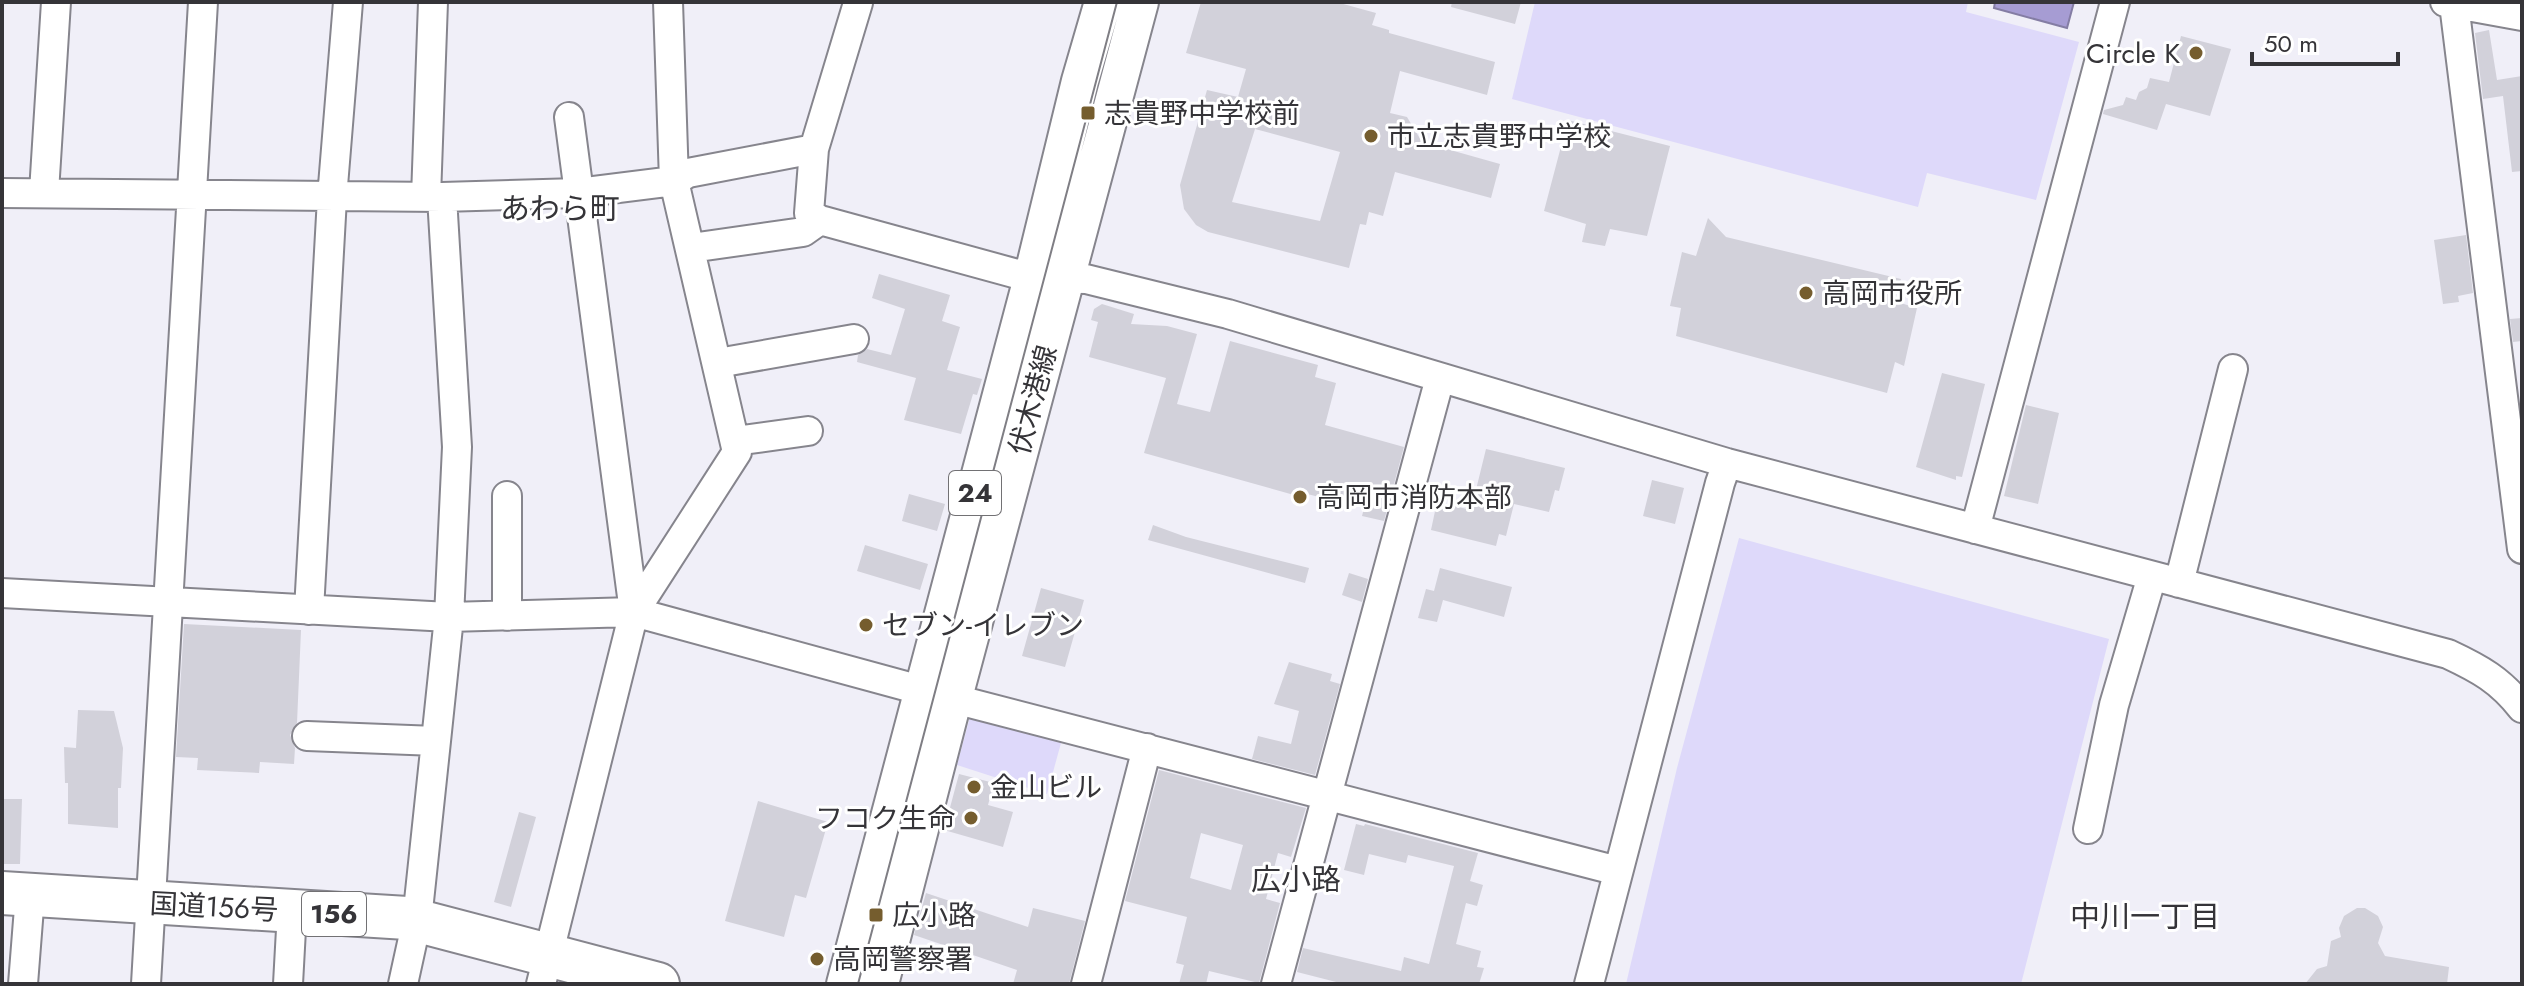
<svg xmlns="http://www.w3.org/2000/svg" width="2524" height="986" font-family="Jost,'Noto Sans JP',sans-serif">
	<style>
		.green { fill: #ded9fa }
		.water { fill: #a69cd3; stroke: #847da4; stroke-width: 2 }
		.building { fill: #d2d1da; fill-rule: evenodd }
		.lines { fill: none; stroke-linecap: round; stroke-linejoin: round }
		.minor-casing { stroke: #86858d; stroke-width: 32 }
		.major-casing { stroke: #86858d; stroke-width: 40 }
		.highway-casing { stroke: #86858d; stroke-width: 46 }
		.minor { stroke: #fff; stroke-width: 28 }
		.major { stroke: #fff; stroke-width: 36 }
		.highway { stroke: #fff; stroke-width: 42 }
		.tram { stroke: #7f7e84; stroke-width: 2 }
		.poi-dot { fill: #755d2e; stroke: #fff; stroke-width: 3 }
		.labels { text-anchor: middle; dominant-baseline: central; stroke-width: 6; stroke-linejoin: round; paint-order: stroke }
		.shield { fill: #fff; stroke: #727174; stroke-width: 2 }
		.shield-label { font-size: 26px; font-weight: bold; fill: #353438 }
		.poi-label { font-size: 28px; fill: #353438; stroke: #fff; text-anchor: start }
		.street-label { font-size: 28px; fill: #353438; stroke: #fff }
		.neighbourhood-label { font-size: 30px; fill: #353438; stroke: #fff }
	</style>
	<rect width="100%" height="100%" fill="#f0eff8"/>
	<path class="green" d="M1535,2H1968L1966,12L2079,42L2036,200L1927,173L1918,207L1512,99Z
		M1739,538L2109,639L2021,984H1626L1677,768Z
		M973,706L1064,732L1047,794L957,765Z"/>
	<path class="water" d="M1995,2H2074L2067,28L1994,8Z"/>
	<path class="building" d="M1201,2H1336L1376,13L1372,25L1389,30V33L1495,62L1487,95L1400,71L1390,113L1407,117L1422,142L1500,164L1491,198L1395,172L1383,216L1369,212L1366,225L1360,224L1349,268L1208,232L1196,225L1184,209L1180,185L1207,90L1238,97L1246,69L1186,53ZM1255,129L1340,152L1320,221L1232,202Z
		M1452,2H1521L1515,24L1451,7Z
		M2489,30L2497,80L2522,76V171L2512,172L2503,96L2483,99L2475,33Z
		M2181,36L2231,49L2210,116L2166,104L2157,130L2103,114L2104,110L2123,105L2126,97L2136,100L2139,92L2147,88L2150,78L2169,82Z
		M1568,120L1670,146L1647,236L1610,229L1605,246L1582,242L1586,224L1544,211Z
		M1708,218L1726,237L1901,279L1894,301L1917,308L1904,366L1895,362L1887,393L1676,336L1681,308L1670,306L1682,252L1696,256Z
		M2466,235L2473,293L2458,296L2459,302L2443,304L2434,240Z
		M879,274L950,295L942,321L960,327L947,370L982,379L977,395L973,394L961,434L904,420L916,378L857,362L858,355L867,349L891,355L905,309L872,298Z
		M1102,304L1134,314L1131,324L1167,326L1197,334L1177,404L1210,412L1230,341L1318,365L1315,377L1336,383L1325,425L1404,447L1384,521L1362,516L1364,508L1295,491L1294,495L1144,453L1166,378L1089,357L1098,322L1091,320L1094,309Z
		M2522,318V341L2513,342L2510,319Z
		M1942,373L1985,384L1962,477L1956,476V480L1916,467Z
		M2026,405L2059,413L2038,504L2004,496Z
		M1486,449L1565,468L1559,491L1555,490L1549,512L1514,504L1506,536L1499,534L1496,546L1431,530L1437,502L1471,510Z
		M1652,480L1684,488L1675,524L1643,516Z
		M909,494L945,504L937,531L902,521Z
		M1153,525L1186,537L1309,568L1305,583L1148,540Z
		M865,545L928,564L920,590L857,571Z
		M1440,568L1512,587L1504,617L1443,600L1437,622L1418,618L1426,589L1434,591Z
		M1349,573L1368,579L1362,602L1342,595Z
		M1041,588L1084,600L1065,667L1022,656Z
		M184,624L301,630L297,723L290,735L295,748L294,764L260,762L259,773L197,770L198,758L176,757Z
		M1289,662L1332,674L1330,681L1340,684L1315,775L1252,759L1258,736L1291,744L1299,711L1274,704Z
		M78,710L114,711L123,748L121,788H118V828L68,824V783H65L64,747L76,748Z
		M1159,770L1306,808L1291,857L1278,853L1266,899L1280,903L1259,983L1209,971L1206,984H1179L1184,965L1176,963L1187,917L1125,901ZM1201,833L1243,845L1231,890L1190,878Z
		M959,774L994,783L988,805L1013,812L1003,847L944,830Z
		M2,799H22L20,864H2Z
		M758,801L828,822L806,898L795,895L784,937L725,921Z
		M519,812L536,817L511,907L494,902Z
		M1356,824L1364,826L1365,824L1478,853L1470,881L1483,885L1477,906L1466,903L1456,944L1481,951L1477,967L1484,968L1479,984H1344L1297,972L1303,948L1401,971L1404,957L1429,964L1454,866L1408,855L1406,863L1369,854L1364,875L1344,870Z
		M926,893L1028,927L1033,908L1085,921L1069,984H1013L1017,970L914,935Z
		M2357,908H2365L2378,916L2383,927L2378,943L2385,956L2449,967L2447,984H2305L2317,969L2327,966L2331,941L2341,937L2339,928L2344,916Z"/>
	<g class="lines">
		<defs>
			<path id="minor" d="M2445,2L2522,16
				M858,3L814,149L809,213L820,220L1032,278L1086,279L1228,314L1727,463L2448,654C2480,669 2500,680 2522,708
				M2454,4L2522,549
				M569,117L634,612
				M44,192L56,2
				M2,193L442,197L578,193L674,181L688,173L814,149
				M426,197L433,2
				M691,248L803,232L820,220
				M718,363L854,339
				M735,441L808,431
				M1975,529L2115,2
				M2179,583L2233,369
				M2,593L449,617L634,612L935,694L1618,871
				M309,610L332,198L348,2
				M507,616V496
				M307,736L436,741L417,920L403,984
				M436,741L449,617L457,447L442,197
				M2088,829L2114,705L2152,576
				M23,984L30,895
				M146,984L203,2
				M288,984L292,911
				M541,984L634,612L737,452L674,181L668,2
				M1086,984L1147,748
				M1276,984L1440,378
				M1589,984L1720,483L1727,463"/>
			<path id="major" d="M845,984L1032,278L1080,81L1103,2
				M880,984L954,697L1140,2"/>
			<path id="highway" d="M2,893L407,918L658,984"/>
		</defs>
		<use href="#minor" class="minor-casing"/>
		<use href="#major" class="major-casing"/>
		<use href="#highway" class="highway-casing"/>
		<use href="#minor" class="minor"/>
		<use href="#major" class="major"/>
		<use href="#highway" class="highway"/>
		<path class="tram" d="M858,984L1117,2"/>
	</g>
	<g class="poi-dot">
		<circle cx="2196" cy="53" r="8"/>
		<rect x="1080" y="105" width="16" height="16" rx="4"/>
		<circle cx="1371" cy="136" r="8"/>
		<circle cx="1806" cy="293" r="8"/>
		<circle cx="1300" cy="497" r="8"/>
		<circle cx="866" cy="625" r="8"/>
		<circle cx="974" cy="787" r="8"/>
		<circle cx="971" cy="818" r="8"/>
		<rect x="868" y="907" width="16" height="16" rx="4"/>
		<circle cx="817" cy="959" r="8"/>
	</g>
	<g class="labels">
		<g class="shield">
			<rect x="949" y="471" width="52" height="44" rx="6"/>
			<rect x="302" y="892" width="64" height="44" rx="6"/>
		</g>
		<g class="shield-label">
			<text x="975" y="493">24</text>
			<text x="334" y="914">156</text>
		</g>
		<g class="poi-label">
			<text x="2180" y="53" text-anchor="end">Circle K</text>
			<text x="1104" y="113">志貴野中学校前</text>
			<text x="1387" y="136">市立志貴野中学校</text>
			<text x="1822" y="293">高岡市役所</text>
			<text x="1316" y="497">高岡市消防本部</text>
			<text x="882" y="625">セブン-イレブン</text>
			<text x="990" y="787">金山ビル</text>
			<text x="955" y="818" text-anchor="end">フコク生命</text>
			<text x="892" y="915">広小路</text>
			<text x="833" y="959">高岡警察署</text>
		</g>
		<g class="street-label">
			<text transform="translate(1033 400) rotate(-75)">伏木港線</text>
			<text transform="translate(214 907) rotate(3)">国道156号</text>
		</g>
		<g class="neighbourhood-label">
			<text x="560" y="208">あわら町</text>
			<text x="1296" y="879">広小路</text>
			<text x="2145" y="916">中川一丁目</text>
		</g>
	</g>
	<rect width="2524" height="986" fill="none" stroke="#353438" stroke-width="8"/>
	<path d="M2252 52v12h146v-12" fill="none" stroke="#353438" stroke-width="4"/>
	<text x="2264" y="52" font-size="24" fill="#353438" stroke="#ffffff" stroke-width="6" paint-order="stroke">50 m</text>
</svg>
